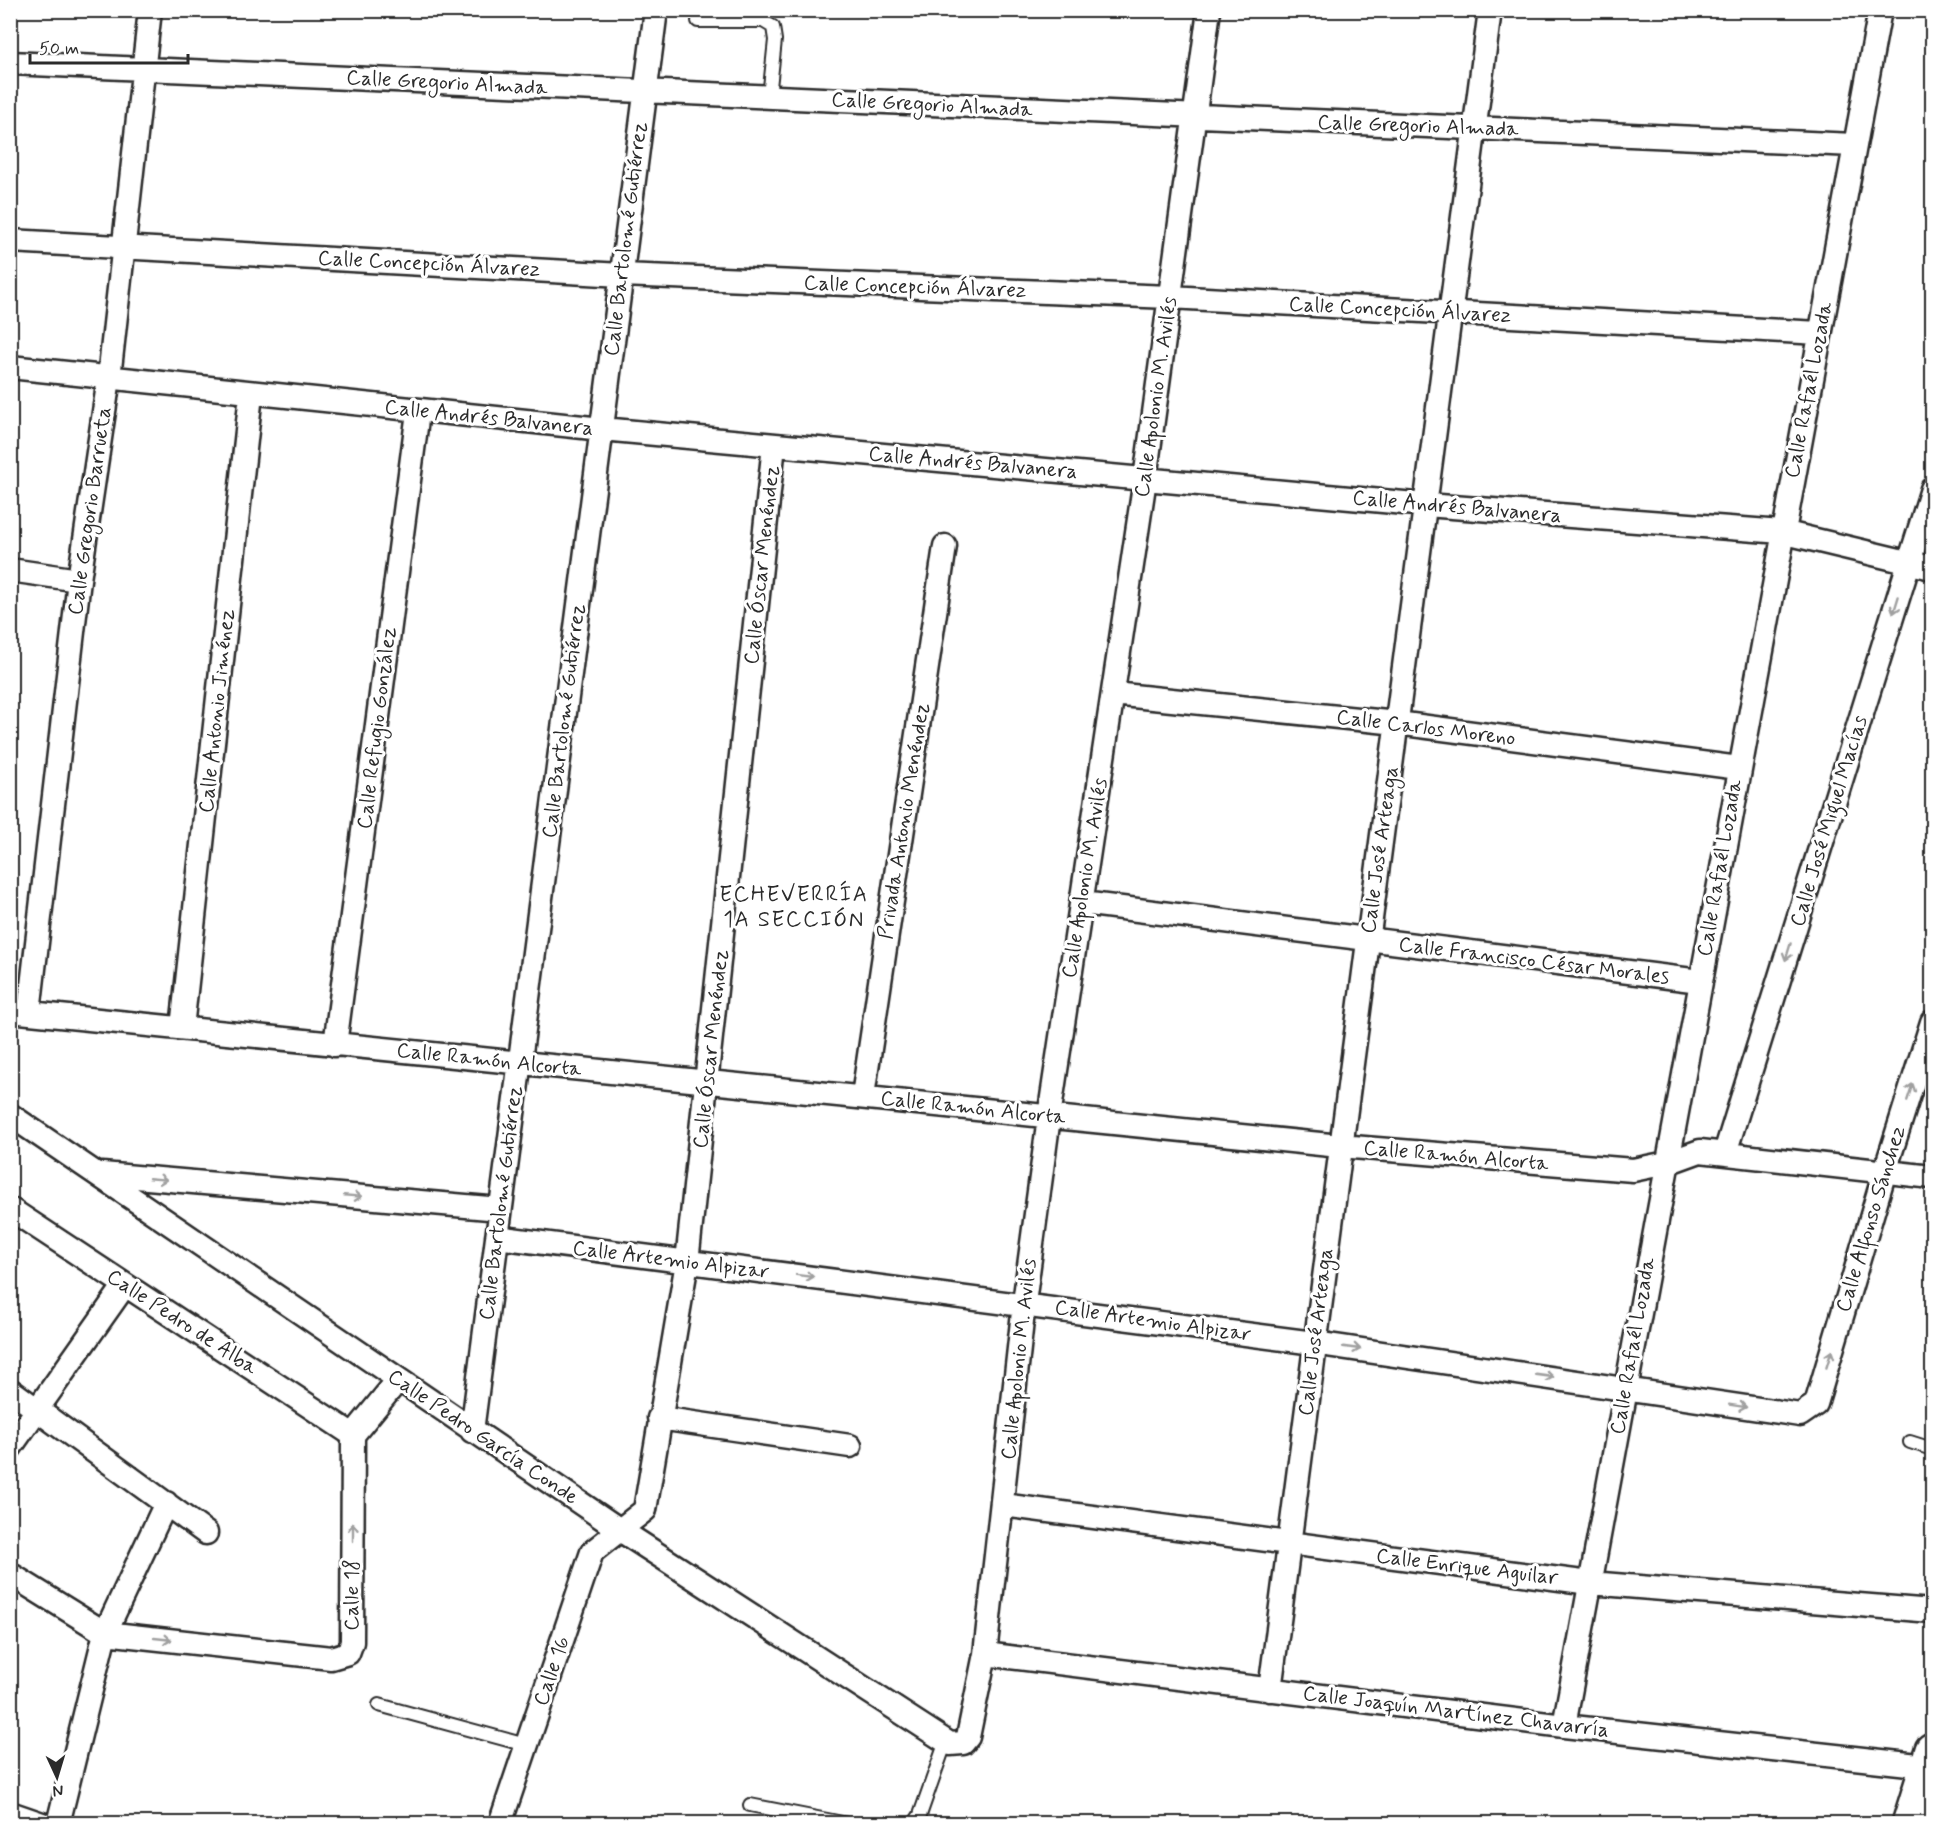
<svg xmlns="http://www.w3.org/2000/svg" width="1943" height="1834" font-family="Mynerve,sans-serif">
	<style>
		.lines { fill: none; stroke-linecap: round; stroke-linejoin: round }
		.lane-casing { stroke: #2b2b2b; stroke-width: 16 }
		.street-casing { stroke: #2b2b2b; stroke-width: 27 }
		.primary-casing { stroke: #2b2b2b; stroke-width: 38 }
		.lane { stroke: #fff; stroke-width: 12 }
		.street { stroke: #fff; stroke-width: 22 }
		.primary { stroke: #fff; stroke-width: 33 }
		.oneway { stroke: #a0a0a0 }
		.labels { text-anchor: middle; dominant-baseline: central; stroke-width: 6; stroke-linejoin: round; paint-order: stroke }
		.street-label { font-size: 21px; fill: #2b2b2b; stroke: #fff }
		.neighbourhood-label { font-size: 22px; letter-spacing: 1.5px; fill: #2b2b2b; stroke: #fff }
	</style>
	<rect width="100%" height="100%" fill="#fff"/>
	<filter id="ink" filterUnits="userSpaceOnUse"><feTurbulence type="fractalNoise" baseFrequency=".0167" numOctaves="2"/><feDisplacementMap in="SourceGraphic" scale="12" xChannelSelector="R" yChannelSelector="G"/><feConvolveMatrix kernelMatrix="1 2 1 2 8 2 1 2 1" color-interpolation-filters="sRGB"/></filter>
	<g filter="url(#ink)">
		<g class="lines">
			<defs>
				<path id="lane" d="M698,21H763L773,27L775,40L769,97
					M1910,1442L1932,1449
					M379,1705L526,1745
					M750,1805L848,1824
					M914,1824L920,1815L946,1741"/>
				<path id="street" d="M10,63L1854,145
					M10,241L622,275L1170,297L1819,333
					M10,367L602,429L1426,505L1782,532L1932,568
					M10,570L79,580
					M1113,694L1397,723L1739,768
					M1082,903L1700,981
					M10,1011L1340,1146L1633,1170L1667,1163L1700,1151L1932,1177
					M29,1012L79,580L109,378L150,10
					M182,1028L251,394
					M335,1045L418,412
					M863,1096L945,546
					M10,1115L620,1530L950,1744L963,1743L968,1737L985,1654L1024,1303L1049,1117L1145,479L1209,10
					M1725,1153L1932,489
					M102,1174L500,1209
					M10,1209L353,1435
					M497,1237L1314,1343L1800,1415L1816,1404L1885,1171L1932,1022
					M10,1390L206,1533
					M659,1418L850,1446
					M472,1431L656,10
					M10,1448L125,1285
					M1003,1505L1590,1583L1932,1611
					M10,1574L105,1633L331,1658L348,1653L352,1642L353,1435L398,1380
					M985,1654L1564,1726L1927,1766
					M1270,1690L1490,10
					M1564,1726L1880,10
					M10,1813L42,1824
					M58,1824L105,1633L166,1503
					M500,1824L592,1552L645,1510L687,1262L774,445"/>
				<path id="primary" d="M1909,1824L1932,1750"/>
			</defs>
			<use href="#lane" class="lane-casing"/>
			<use href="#street" class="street-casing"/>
			<use href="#primary" class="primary-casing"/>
			<use href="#lane" class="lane"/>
			<use href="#street" class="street"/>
			<use href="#primary" class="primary"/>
		</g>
		<defs><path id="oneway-shaft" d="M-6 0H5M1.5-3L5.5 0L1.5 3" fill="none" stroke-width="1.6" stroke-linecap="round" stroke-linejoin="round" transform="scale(1.5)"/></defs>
		<g class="oneway">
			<use href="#oneway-shaft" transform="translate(1896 605) rotate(107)"/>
			<use href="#oneway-shaft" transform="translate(1788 952) rotate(107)"/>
			<use href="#oneway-shaft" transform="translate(1910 1092) rotate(-72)"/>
			<use href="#oneway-shaft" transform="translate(158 1179) rotate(5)"/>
			<use href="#oneway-shaft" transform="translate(353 1196) rotate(5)"/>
			<use href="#oneway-shaft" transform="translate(805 1276) rotate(7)"/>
			<use href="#oneway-shaft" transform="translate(1352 1348) rotate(8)"/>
			<use href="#oneway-shaft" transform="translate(1829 1359) rotate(-73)"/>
			<use href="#oneway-shaft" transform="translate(1545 1376) rotate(8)"/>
			<use href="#oneway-shaft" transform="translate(1738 1406) rotate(9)"/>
			<use href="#oneway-shaft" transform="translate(353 1532) rotate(-90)"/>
			<use href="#oneway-shaft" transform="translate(163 1639) rotate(6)"/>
		</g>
	</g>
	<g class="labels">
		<g class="street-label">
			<text transform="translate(447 83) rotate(3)">Calle Gregorio Almada</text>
			<text transform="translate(932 105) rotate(3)">Calle Gregorio Almada</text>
			<text transform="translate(1418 126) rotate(2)">Calle Gregorio Almada</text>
			<text transform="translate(626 239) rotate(-83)">Calle Bartolomé Gutiérrez</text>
			<text transform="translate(429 264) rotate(3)">Calle Concepción Álvarez</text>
			<text transform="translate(915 287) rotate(2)">Calle Concepción Álvarez</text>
			<text transform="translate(1400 310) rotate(3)">Calle Concepción Álvarez</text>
			<text transform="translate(1809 390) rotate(-79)">Calle Rafaél Lozada</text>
			<text transform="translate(1156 397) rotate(-82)">Calle Apolonio M. Avilés</text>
			<text transform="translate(489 418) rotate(6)">Calle Andrés Balvanera</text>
			<text transform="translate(973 463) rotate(5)">Calle Andrés Balvanera</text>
			<text transform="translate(1457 507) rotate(5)">Calle Andrés Balvanera</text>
			<text transform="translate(90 511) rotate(-82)">Calle Gregorio Barrueta</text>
			<text transform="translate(762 565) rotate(-84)">Calle Óscar Menéndez</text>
			<text transform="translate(217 711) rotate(-84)">Calle Antonio Jiménez</text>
			<text transform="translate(564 721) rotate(-83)">Calle Bartolomé Gutiérrez</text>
			<text transform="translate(377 728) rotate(-83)">Calle Refugio González</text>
			<text transform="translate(1426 728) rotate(7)">Calle Carlos Moreno</text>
			<text transform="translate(904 821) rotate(-81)">Privada Antonio Menéndez</text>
			<text transform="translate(1829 821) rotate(-73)">Calle José Miguel Macías</text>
			<text transform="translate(1380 850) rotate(-82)">Calle José Arteaga</text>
			<text transform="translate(1720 868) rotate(-80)">Calle Rafaél Lozada</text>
			<text transform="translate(1085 878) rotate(-81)">Calle Apolonio M. Avilés</text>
			<text transform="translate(1534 961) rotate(7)">Calle Francisco César Morales</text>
			<text transform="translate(711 1049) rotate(-84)">Calle Óscar Menéndez</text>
			<text transform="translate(489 1060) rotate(6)">Calle Ramón Alcorta</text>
			<text transform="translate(973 1108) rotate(6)">Calle Ramón Alcorta</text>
			<text transform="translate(1456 1156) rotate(5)">Calle Ramón Alcorta</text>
			<text transform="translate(501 1203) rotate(-83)">Calle Bartolomé Gutiérrez</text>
			<text transform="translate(1871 1219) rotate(-73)">Calle Alfonso Sánchez</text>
			<text transform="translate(671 1260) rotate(7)">Calle Artemio Alpizar</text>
			<text transform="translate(1153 1321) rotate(8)">Calle Artemio Alpizar</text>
			<text transform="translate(182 1322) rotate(33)">Calle Pedro de Alba</text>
			<text transform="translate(1316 1332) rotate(-83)">Calle José Arteaga</text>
			<text transform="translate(1633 1346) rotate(-80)">Calle Rafaél Lozada</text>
			<text transform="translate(1019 1359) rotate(-84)">Calle Apolonio M. Avilés</text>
			<text transform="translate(483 1437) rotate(34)">Calle Pedro García Conde</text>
			<text transform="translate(1467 1567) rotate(7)">Calle Enrique Aguilar</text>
			<text transform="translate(352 1595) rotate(-90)">Calle 18</text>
			<text transform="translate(552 1671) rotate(-71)">Calle 16</text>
			<text transform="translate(1456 1712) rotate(7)">Calle Joaquín Martínez Chavarría</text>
		</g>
		<g class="neighbourhood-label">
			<text x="794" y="895">ECHEVERRÍA<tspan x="794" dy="25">1A SECCIÓN</tspan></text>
		</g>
	</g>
	<rect width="1943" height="1834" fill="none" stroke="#fff" stroke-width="36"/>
	<rect x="18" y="18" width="1907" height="1798" fill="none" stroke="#2b2b2b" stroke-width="2" filter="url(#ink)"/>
	<g transform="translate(57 1777) rotate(176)" stroke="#ffffff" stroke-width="4.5" paint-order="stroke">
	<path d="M0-4.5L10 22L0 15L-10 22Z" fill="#2b2b2b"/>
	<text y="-9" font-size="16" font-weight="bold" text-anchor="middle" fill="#2b2b2b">N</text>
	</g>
	<path d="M30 54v9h158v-9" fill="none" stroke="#2b2b2b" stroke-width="3"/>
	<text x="39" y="54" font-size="18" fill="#2b2b2b" stroke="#ffffff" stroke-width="4.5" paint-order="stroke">50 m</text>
</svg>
